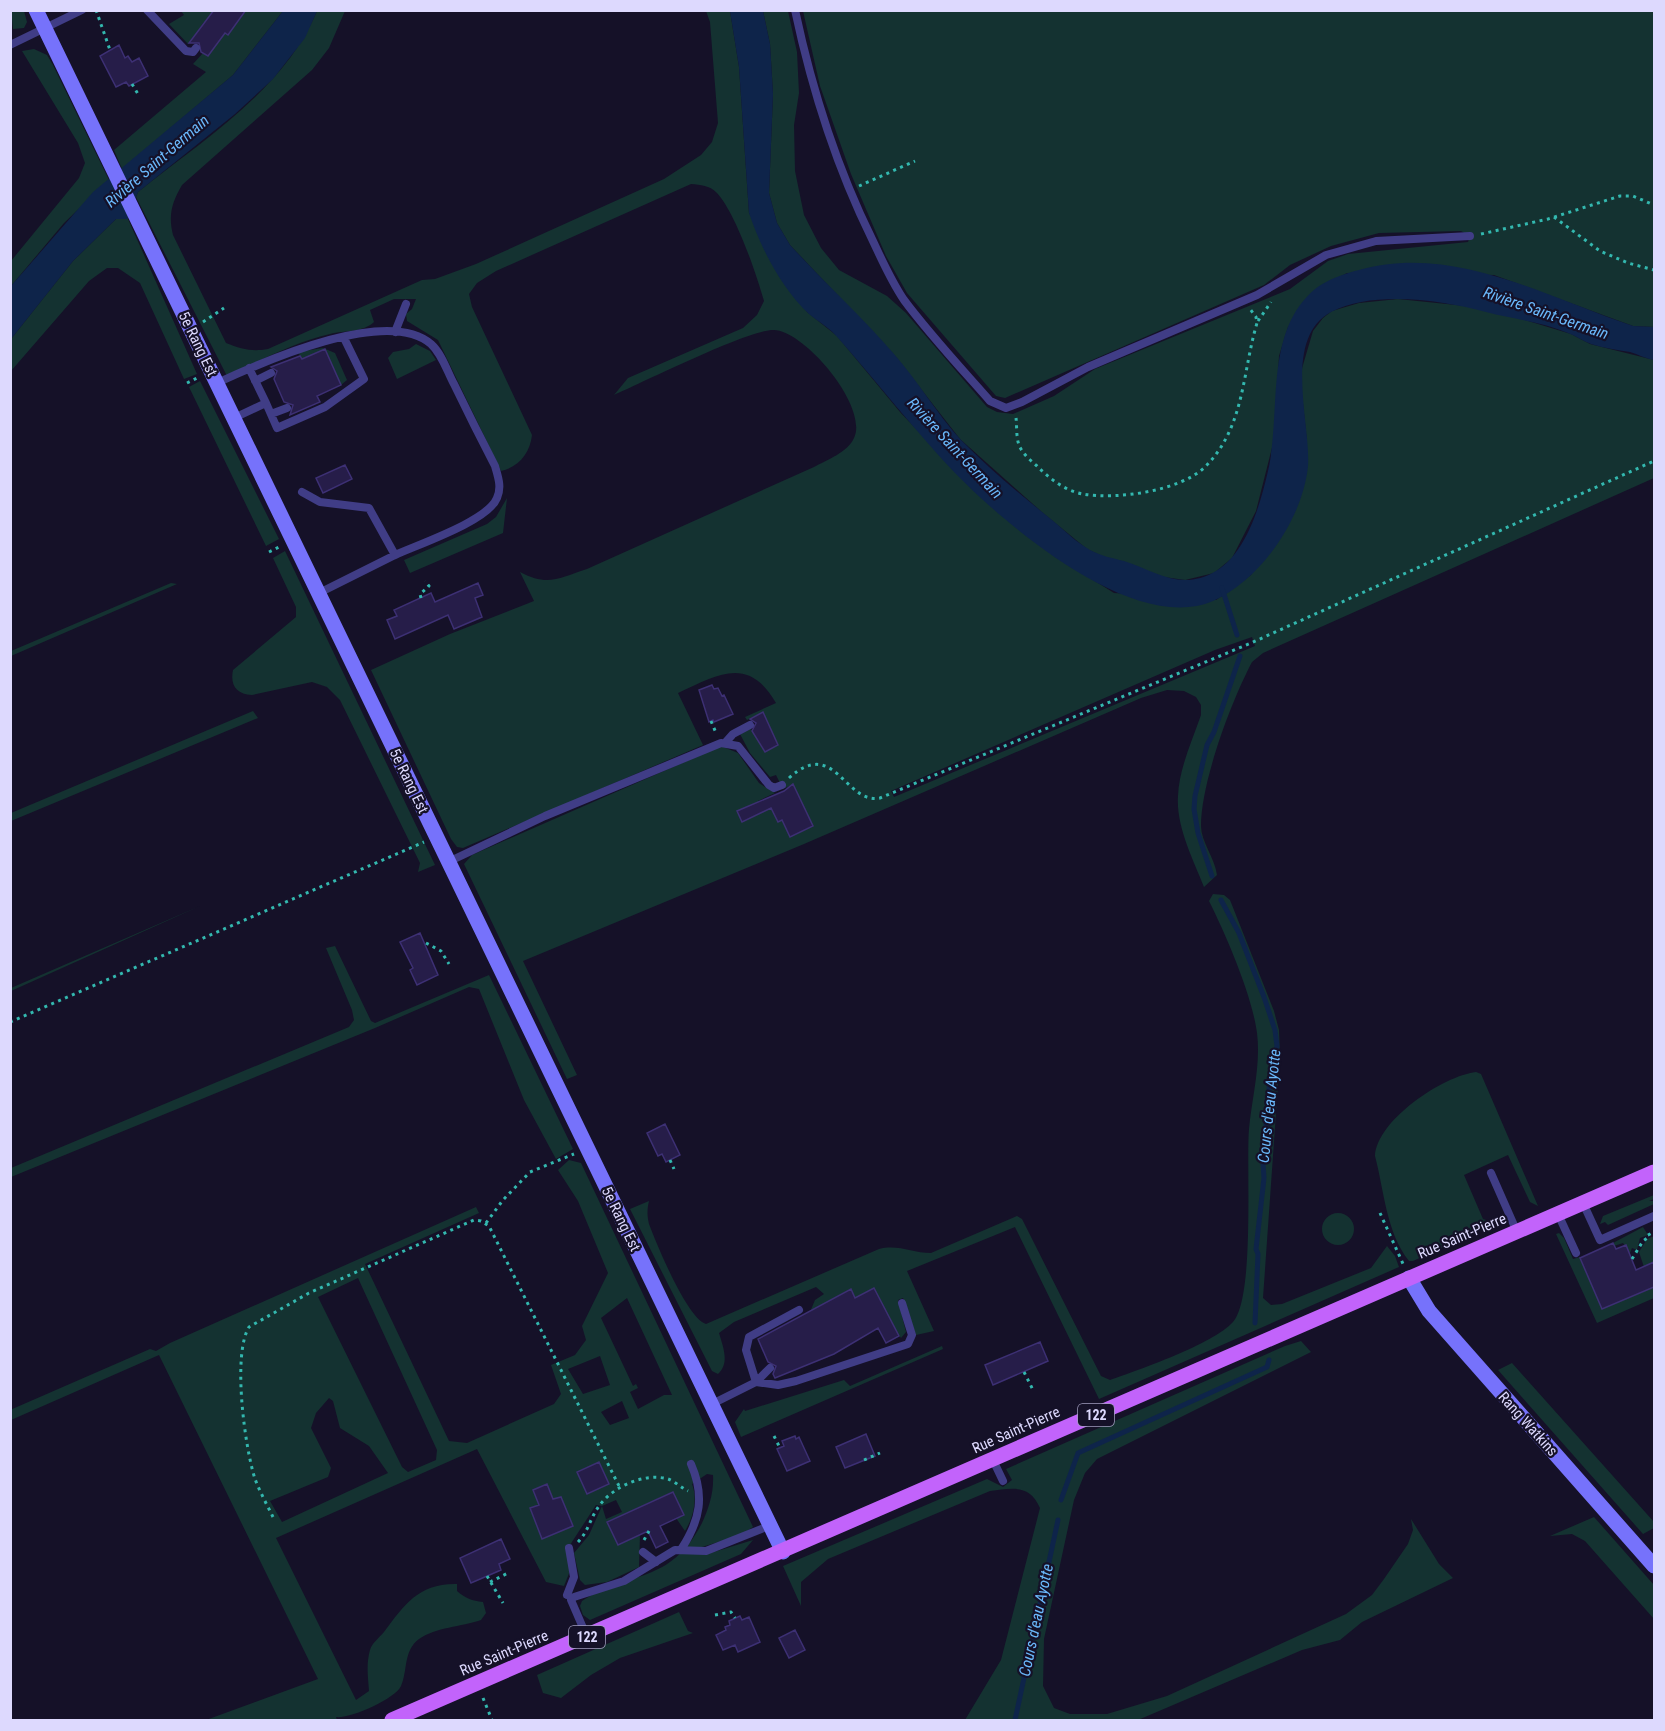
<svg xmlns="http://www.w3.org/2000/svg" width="1665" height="1731" font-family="'Roboto Condensed',sans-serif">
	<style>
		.green { fill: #143231; fill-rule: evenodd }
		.water { fill: #0e244a }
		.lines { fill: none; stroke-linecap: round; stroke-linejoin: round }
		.stream { stroke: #0e244a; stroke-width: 5 }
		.building { fill: #261d49; stroke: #3d3074; stroke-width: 1.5 }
		.path { stroke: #33b8af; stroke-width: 3; stroke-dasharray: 3 4.5; stroke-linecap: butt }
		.lane { stroke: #403d86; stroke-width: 8 }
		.secondary { stroke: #7672fb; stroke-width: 15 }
		.primary { stroke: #c263fb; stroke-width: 15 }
		.labels { text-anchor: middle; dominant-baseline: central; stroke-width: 4.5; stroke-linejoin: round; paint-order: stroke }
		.shield { fill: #151128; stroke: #a19dbe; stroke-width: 1.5 }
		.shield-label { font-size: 14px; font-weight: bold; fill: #ddd9fe }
		.street-label { font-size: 15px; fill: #ddd9fe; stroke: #151128 }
		.water-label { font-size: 16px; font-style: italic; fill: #6ab8fb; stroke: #151128 }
	</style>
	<rect width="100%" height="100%" fill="#151128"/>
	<path class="green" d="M11,10L24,11L27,22L24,28L13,29Z
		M181,11H214L207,19L228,35L246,11H283L233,75L122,169L114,150L206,72L193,64L203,53L208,56L223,36L204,22L188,44L169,24L184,15Z
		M317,11H345L329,48L312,70L182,185C172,202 168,215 173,235L226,343C241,349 252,352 268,349L422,280L435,279L476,264L664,179L701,155L712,142L718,123L710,22L706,11H730L739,67L749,213L807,312L837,336L900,412L980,496L1063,561L1114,593L1216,600L1251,575L1307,442L1300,375L1313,331L1323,318L1332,311L1359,303L1398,299L1466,306L1512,316L1571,334L1590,344L1654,360V478L1263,653L1252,662C1231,702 1201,782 1201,826C1201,842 1215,858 1217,875L1204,887C1193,859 1176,827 1178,796C1179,769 1192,741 1201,715V705L1196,697L1184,691L1167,690L1141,698L804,844L523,961L577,1075L567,1079L464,864L472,855L721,746L738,753L759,783L775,793L758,801L763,812L771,808L778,822L804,809L792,785L783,789L776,775L770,777L750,753L740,734L751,729L765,752L778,745L763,712L747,720L745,717L776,703C748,655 718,675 678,693L703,745L463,848L457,847L451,839L371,670L450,634L534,601L520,572C548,587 559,578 587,569L814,467C827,460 848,452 854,438C869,407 805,331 774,330C750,329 642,383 614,395L628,378L743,328L757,315L764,301C756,273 736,214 717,193C709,185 701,185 691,184L496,271L477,283L469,294L472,307L532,435C530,453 519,467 501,471L438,340L407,321L406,314L412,309L416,299H394L370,310L374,322C362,333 345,330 330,334C294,342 260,361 227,376L136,197L138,192C203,140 284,90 317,11ZM1252,637L1255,646L894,797L891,791L1215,650Z
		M763,11H788L797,52L799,93L794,125L795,171L804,215L821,248L839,270L887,296L906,313L987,407L997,412L1013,414L1054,396L1095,369L1290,289L1328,261L1348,254L1468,242L1470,236L1461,231L1379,233L1331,246L1290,265L1264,285L1005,398L996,396L907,293L886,256L851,174L820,86L803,11H1654V327L1633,326L1494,275L1347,273L1316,289L1288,327L1279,356L1275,436L1256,511L1232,558L1214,573L1185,580L1157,576L1125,562L1104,557L1087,549L1043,513L960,439L896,357L790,245L777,223L769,193L773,94L770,44Z
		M34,49L47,55L53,65L109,180L64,223L11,286V261L79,178L85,163L78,143L22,51Z
		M116,219H128L197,374L184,379L140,283L118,268H107L89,281L11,371V339L73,261Z
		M416,344L430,351L436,360L397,379L388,358L393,352L409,349Z
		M323,348L335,353L347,380L341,385L325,349L302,359L298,352Z
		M200,381L279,539L266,546L189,387Z
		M507,498L503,533L410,573L404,560L487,524L496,517Z
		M285,551L435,865L418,872L420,863L340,700L327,687L312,682L252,695C236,694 230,685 233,670L296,617V607L273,558Z
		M171,583L177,584L11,656V651Z
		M253,711L258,718L11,821V813Z
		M1213,894L1224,895L1230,900L1274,1011L1279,1030L1280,1056L1263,1298L1271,1305L1282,1304L1371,1268L1387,1246L1395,1256L1399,1267L1099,1399L1015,1227L907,1271L934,1331L916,1335L903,1298L898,1300L906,1332L901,1338L890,1321L855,1298L850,1289L810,1312L815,1300L824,1294L816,1287L734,1322L719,1333C723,1347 730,1363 718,1374L712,1371L630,1209L649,1201C647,1209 647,1216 649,1224C657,1245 687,1318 706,1324L879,1249C898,1244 912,1253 931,1253L1017,1216L1022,1219L1101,1376L1110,1380C1139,1370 1213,1344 1233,1322C1255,1297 1246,1167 1249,1129C1252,1097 1261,1065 1257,1033C1252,995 1226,935 1209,901Z
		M200,906L11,991V988Z
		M335,946L371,1021L375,1023L489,975L573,1149L556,1159L524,1100L479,989L469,987L375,1028L11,1177V1168L349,1027L354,1020L352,1010L326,948Z
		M1476,1072L1481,1074L1538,1206L1530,1202L1508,1155L1464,1175L1483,1219L1489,1221V1227L1413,1261H1409C1386,1232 1384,1190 1375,1156C1377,1120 1443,1076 1476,1072Z
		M569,1160L581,1163L753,1527L741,1535L702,1547L704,1555L753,1540L741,1554L590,1620L583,1615L580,1606L582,1601C630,1570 670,1585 702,1523C709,1508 714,1492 713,1475L707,1474L692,1484C698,1499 693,1518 685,1531L676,1518L683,1515L672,1492L607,1522L618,1545L640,1535L639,1567L607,1582L585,1585L580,1580L574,1553L589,1535L602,1506L596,1505L570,1545V1571L564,1586L546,1582L477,1449L276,1538L356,1700L369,1691C368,1677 366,1664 370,1650C372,1643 379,1638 384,1632C404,1605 419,1583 457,1584V1591C465,1598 472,1601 483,1602L486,1613L481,1620C461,1627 436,1627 419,1639C403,1651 408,1670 401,1686C395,1699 350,1719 336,1717L337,1720H206L318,1679L159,1355L11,1420L10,1410L150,1349L156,1351L170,1343L476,1207L479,1213L365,1264L449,1441L467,1443L554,1404L561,1394L551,1365L575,1355L586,1340L582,1326L608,1273L578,1201L558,1170ZM358,1278L437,1450L436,1460L408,1472L402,1467L318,1297ZM627,1298L672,1395H664L638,1409L630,1392L638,1388L636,1384L633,1386L601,1318ZM600,1356L610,1385L583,1394L568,1369ZM329,1398L333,1401L340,1428L369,1446L388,1473L282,1522L270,1501L328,1477L331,1468L311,1428L316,1413ZM622,1401L629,1418L610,1425L601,1412ZM599,1462L609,1483L587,1494L577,1472ZM547,1484L553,1499L561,1497L572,1526L542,1538L530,1508L539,1505L533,1490ZM616,1500L622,1512L606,1519L602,1506Z
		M1654,1195V1199L1649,1201H1654V1204L1608,1225L1605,1222L1600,1224L1603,1216Z
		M1322 1229a16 16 0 1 1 32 0a16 16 0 1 1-32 0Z
		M1643,1227L1648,1235L1640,1238L1637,1250L1632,1248L1630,1253L1623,1243L1614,1246L1613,1243Z
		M1559,1233L1564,1238L1573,1259L1580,1257L1602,1309L1654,1287V1298L1597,1323L1556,1234Z
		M1654,1236V1262L1644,1267L1639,1252L1647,1239Z
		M1301,1341L1311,1352L1097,1459L1085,1473L1074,1500L1044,1639L1043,1686L1054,1708L1070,1714H1107L1167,1696L1346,1614L1372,1595L1384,1579L1408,1544L1413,1530L1411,1519L1439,1564L1453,1578L1362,1622L1340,1640L1302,1650L1138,1720H965L1001,1660L1040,1508C1030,1484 1012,1488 990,1491L828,1559L801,1582V1606L783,1566L987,1479L1003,1487L1012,1480L1006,1469L1285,1346Z
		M942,1346L943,1349L741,1437L735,1422L744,1409L745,1411L844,1380L850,1386Z
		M1512,1363L1654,1522V1528L1643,1534L1498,1370Z
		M1594,1517L1654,1585V1619L1585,1541L1572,1534L1550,1536Z
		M679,1612L688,1631L693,1633L620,1658L591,1675L561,1698L543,1693L537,1675Z"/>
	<path class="water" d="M283,11H317L305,38L273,79L235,114L138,192L128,219H116L73,261L11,339V286L93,192L233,75Z
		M730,11H763L770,44L773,94L769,193L777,223L790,245C824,282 861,316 894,354C918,381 937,414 961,440C989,469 1021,495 1052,520C1064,530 1076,542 1090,550C1101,556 1112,558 1124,561C1155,571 1181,592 1216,571C1247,552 1260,505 1268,471C1282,412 1263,333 1315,289C1326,280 1346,273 1359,270C1453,243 1546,297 1633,326L1654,327V360C1646,359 1638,354 1630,352C1617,350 1604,348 1591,344C1583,341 1576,336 1568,333C1542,322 1513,319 1486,312C1442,300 1373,290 1331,312C1282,338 1311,424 1308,466C1303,518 1261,580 1213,601C1134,635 1007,526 955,473C914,430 878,383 839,339C831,329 819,322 809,314C781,288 761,248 749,213L739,67Z"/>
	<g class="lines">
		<path class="stream" d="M1222,588L1237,635
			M1212,876L1198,833L1194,809L1195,796L1207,745L1214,732L1240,656
			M1221,900L1239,933L1264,997L1275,1030L1277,1046L1270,1078L1263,1163L1264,1178L1256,1249L1258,1254L1255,1323
			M1061,1500L1078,1453L1267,1367L1269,1360
			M1015,1720L1058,1520"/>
	</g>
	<path class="building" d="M214,10H246L228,35L225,33L208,56L201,52L199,43H189Z
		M119,45L125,58L128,56L132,62L139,58L148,76L129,86L126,82L116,87L100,56Z
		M325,349L341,385L317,396L320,402L290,415L293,405L284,402L274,379L277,371L271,367L300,356L302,359Z
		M345,465L352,479L323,493L316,478Z
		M478,583L483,595L475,598L482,617L454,629L448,615L395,639L387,620L397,616L394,610L431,593L435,602Z
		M712,685L714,689L718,688L722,696L724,695L733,714L714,722L713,720L709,722L699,690Z
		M763,712L778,745L765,752L752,731L756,723L750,719Z
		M793,784L813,826L790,837L782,820L778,822L771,808L742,822L737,811L784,791Z
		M420,933L438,975L417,985L410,970L413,968L400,942Z
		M665,1124L680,1155L666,1162L662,1154L658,1156L647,1133Z
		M1613,1243L1616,1249L1626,1245L1636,1270L1654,1262V1287L1602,1309L1580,1258Z
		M874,1288L899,1336L886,1343L878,1328L834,1354L775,1378L773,1374L776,1366L768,1362L758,1339L851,1289L855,1298Z
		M1040,1342L1048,1361L993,1385L985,1365Z
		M866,1434L875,1456L845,1468L836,1447Z
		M795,1436L796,1439L799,1437L810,1461L787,1471L777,1449L784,1446L782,1441Z
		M599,1462L609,1484L587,1494L577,1472Z
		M547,1484L553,1499L561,1497L573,1526L542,1539L530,1508L539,1505L533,1490Z
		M673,1492L684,1515L660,1526L668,1542L656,1548L648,1531L618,1545L607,1522Z
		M501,1539L510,1559L499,1564L501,1570L471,1583L460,1558Z
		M740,1616L742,1620L749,1617L760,1642L738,1652L735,1645L723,1650L716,1635L726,1630L725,1627L730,1625L729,1621Z
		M795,1630L805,1650L789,1658L779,1638Z"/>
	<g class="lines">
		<path class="path" d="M96,10L110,50
			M132,84L138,94
			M859,186L915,161
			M1554,217L1600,251L1628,263L1654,270
			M1481,234L1548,219L1620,196H1633L1654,205
			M1258,321L1271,302
			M203,322L224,308
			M187,383L199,377
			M1016,418C1017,426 1016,437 1019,445C1022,453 1030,460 1037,466C1049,478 1065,491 1083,494C1117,500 1180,491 1205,467C1245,427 1242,373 1257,323L1256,317L1250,309
			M269,552L281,546
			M421,598L420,594L429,586L425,581
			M711,721L716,733
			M789,778C835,736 845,805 880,798L1251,643L1654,461
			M426,943L441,951L449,964
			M10,1022L424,842
			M670,1160L674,1169
			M1380,1213L1404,1266
			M486,1223L503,1200L530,1172L574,1154
			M1632,1259L1643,1241L1650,1236L1648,1232
			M1024,1372L1033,1390
			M774,1436L780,1448
			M864,1460L880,1453
			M273,1517C267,1505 260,1492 255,1479C245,1448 232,1355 249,1327L309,1293L474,1220L481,1221L489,1226L620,1488
			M644,1540L649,1531
			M578,1542C587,1533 590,1520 597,1509C610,1488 643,1472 668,1479C674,1481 682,1488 688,1491
			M487,1576L503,1603
			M490,1582L510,1572
			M715,1615L731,1612L735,1618
			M483,1698L492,1720"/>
		<path class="lane" d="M147,10L186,51L193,52L196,48
			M795,10C812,90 836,166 872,239C882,260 891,281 904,300C930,335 961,368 990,401L1006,408L1022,402L1088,367L1257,295L1326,255L1376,241L1470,236
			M10,45L82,10
			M395,332L406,304
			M249,368L266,403
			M255,381L271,373
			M217,383C262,362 387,306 431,344C442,354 447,371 454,384C467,411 481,439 495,466C498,477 502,487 497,498C488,521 419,544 395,555
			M271,414L287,408
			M234,418L266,403L277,428L325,407L364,379L344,338
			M302,492L320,502L369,508L395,555L319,593
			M725,743L733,734L750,725
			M448,862L545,816L721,743L738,746L769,785L774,788L782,785
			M1491,1173L1517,1232
			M1583,1203L1600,1240L1654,1216
			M1558,1214L1576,1253
			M756,1382L778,1385L796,1381L908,1344L912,1335L902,1303
			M756,1382L746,1350L749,1337L799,1310
			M710,1405L756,1382L770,1368
			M993,1460L1003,1481
			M682,1548C700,1520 705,1496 691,1464
			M643,1552L656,1562
			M567,1595L574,1577L569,1548
			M587,1637L571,1600L574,1597L624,1581L675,1550L706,1551L769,1526"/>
		<path class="secondary" d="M36,10L783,1552
			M1409,1278L1429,1311L1654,1566"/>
		<path class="primary" d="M392,1720L1654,1172"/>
	</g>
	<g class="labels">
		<g class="shield">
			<rect x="1078" y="1404" width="36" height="22" rx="4.5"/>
			<rect x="569" y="1626" width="36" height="22" rx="4.5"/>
		</g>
		<g class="shield-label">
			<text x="1096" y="1415">122</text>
			<text x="587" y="1637">122</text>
		</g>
		<g class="street-label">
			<text transform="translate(198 344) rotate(64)">5e Rang Est</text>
			<text transform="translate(409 781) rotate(64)">5e Rang Est</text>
			<text transform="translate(621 1219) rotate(64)">5e Rang Est</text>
			<text transform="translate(1462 1236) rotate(-23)">Rue Saint-Pierre</text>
			<text transform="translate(1528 1424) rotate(48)">Rang Watkins</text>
			<text transform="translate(1016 1430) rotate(-24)">Rue Saint-Pierre</text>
			<text transform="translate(504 1653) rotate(-23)">Rue Saint-Pierre</text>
		</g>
		<g class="water-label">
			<text transform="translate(157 161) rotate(-41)">Rivière Saint-Germain</text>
			<text transform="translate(1546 313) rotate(19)">Rivière Saint-Germain</text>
			<text transform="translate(955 448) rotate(47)">Rivière Saint-Germain</text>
			<text transform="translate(1269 1106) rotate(-84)">Cours d'eau Ayotte</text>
			<text transform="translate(1036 1620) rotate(-78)">Cours d'eau Ayotte</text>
		</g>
	</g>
	<rect width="1665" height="1731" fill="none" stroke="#ddd9fe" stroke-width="24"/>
</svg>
